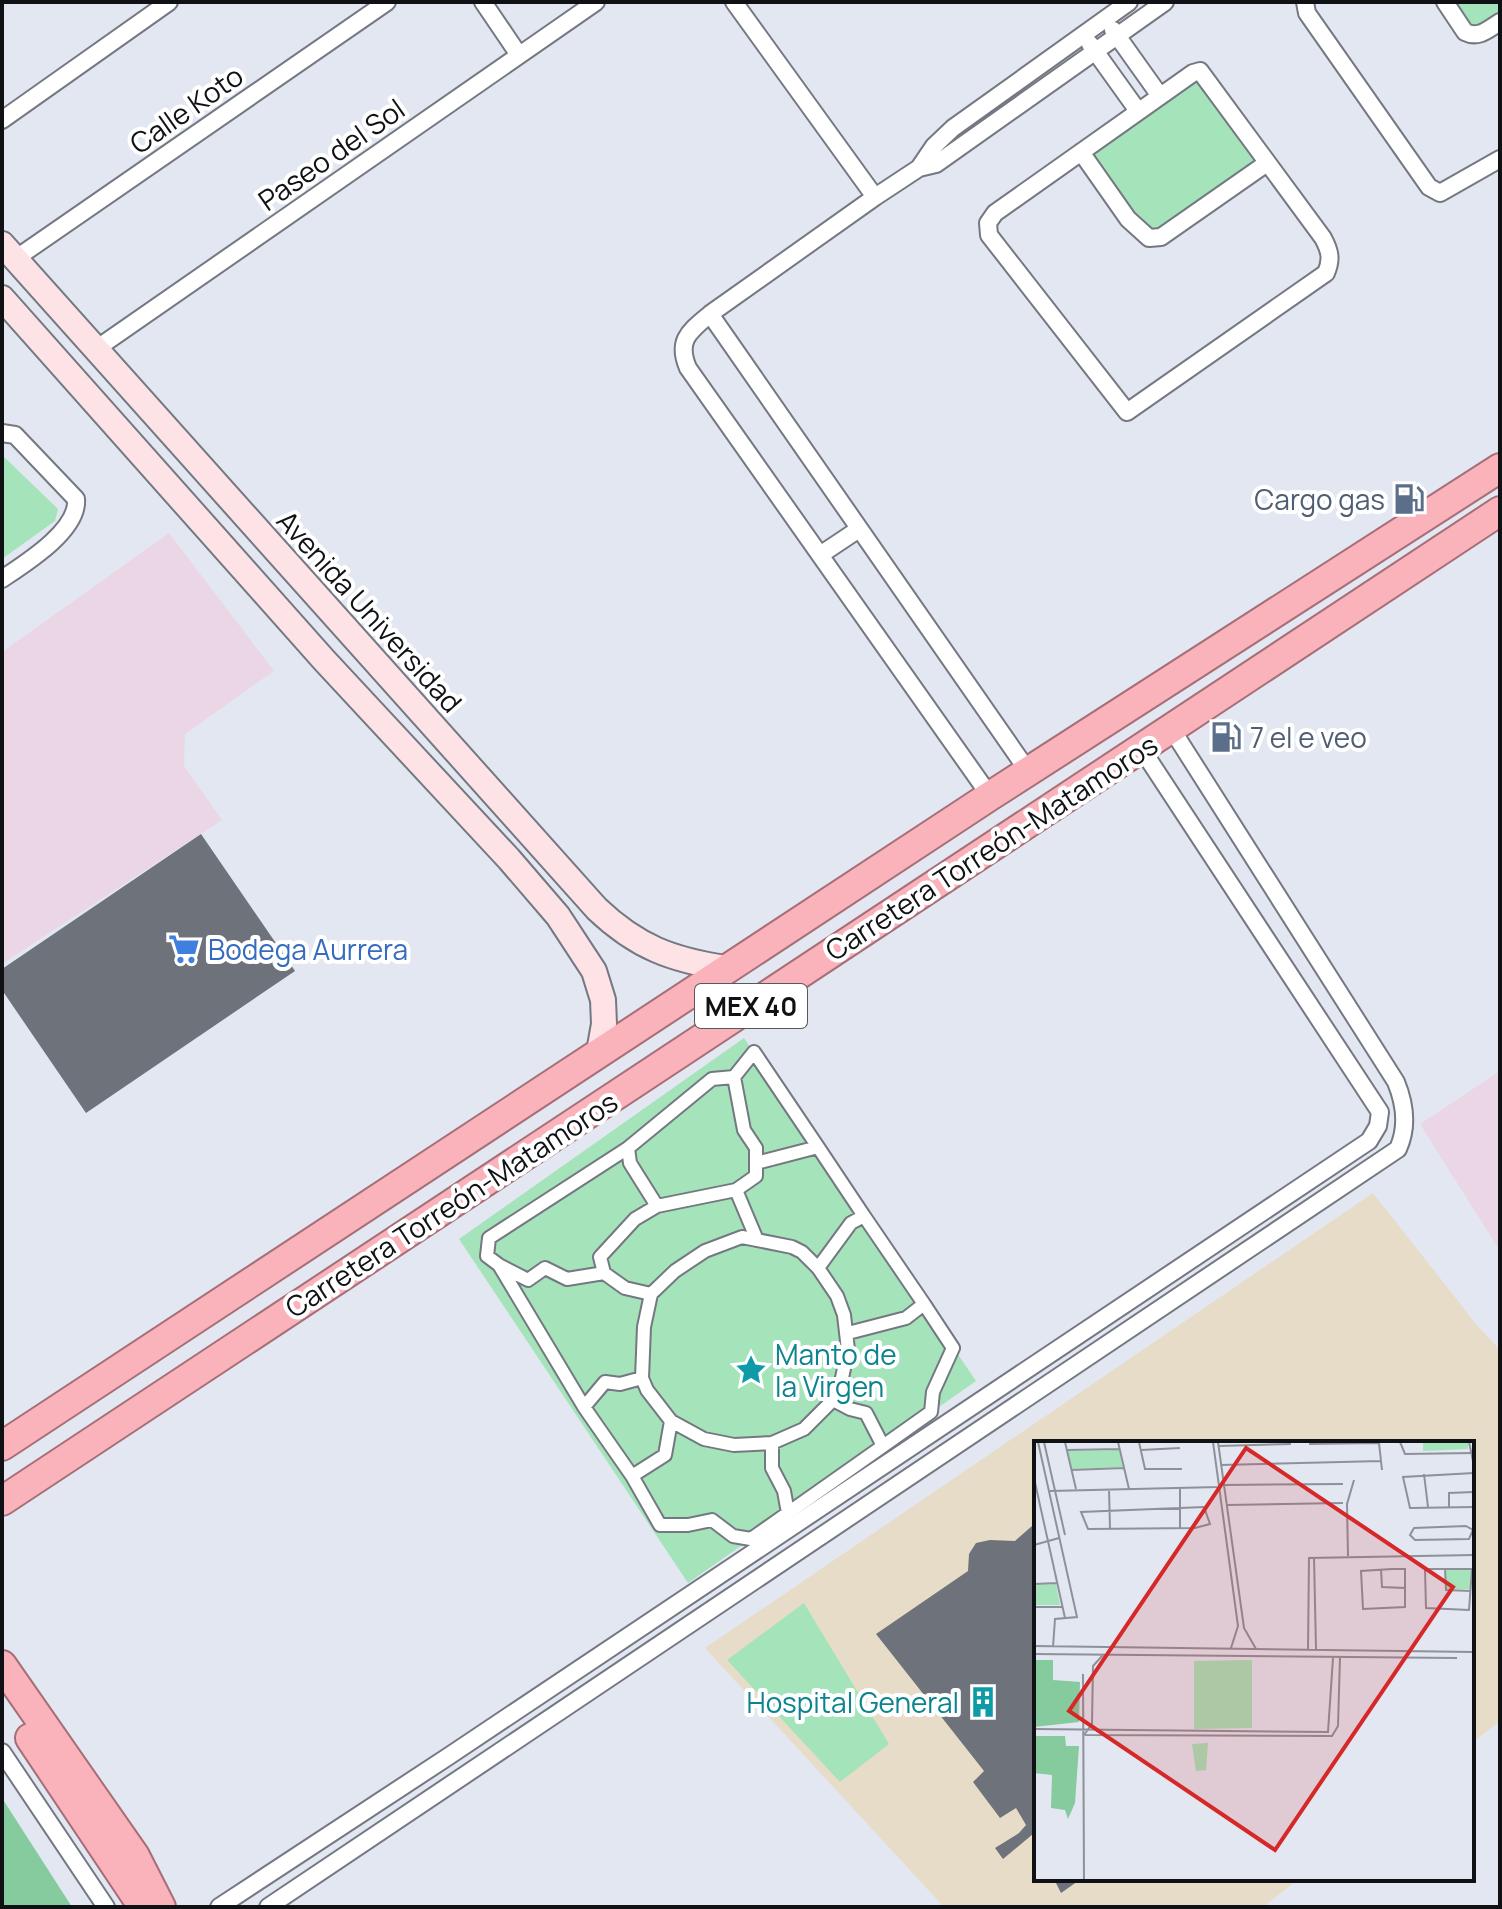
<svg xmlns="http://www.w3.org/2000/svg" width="1502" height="1909" font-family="Manrope,sans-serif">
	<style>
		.education { fill: #ebd6e5 }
		.medical { fill: #e7dcc7 }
		.green { fill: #a5e4ba }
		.forest { fill: #85cb9d }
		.building { fill: #6e727b }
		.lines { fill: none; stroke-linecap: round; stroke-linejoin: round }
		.pedestrian-casing { stroke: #747881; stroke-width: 16 }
		.minor-casing { stroke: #747881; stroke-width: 20 }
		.secondary-casing { stroke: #747881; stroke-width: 28 }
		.trunk-casing { stroke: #a66e76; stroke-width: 32 }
		.pedestrian { stroke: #fff; stroke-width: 12 }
		.minor { stroke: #fff; stroke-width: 16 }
		.secondary { stroke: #fde2e6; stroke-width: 24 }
		.trunk { stroke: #fab3bb; stroke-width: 28 }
		.labels { text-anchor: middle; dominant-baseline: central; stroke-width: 8; stroke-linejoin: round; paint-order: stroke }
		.shield { fill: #fff; stroke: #57585a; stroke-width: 2 }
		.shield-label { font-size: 26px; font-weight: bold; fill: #0f1114 }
		.street-label { font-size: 28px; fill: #0f1114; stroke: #fff }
		.service-label { font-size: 28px; fill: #4e5e75; stroke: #fff; text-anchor: end }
		.shop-label { font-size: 28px; fill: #366cbe; stroke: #fff; text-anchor: start }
		.culture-label { font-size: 28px; fill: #0d838f; stroke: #fff; text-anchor: start }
		.inset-road { fill: none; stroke: #8e9199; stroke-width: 2 }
		.view { fill: #d62828; fill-opacity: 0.15; stroke: #d62828; stroke-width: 4 }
		.inset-edge { fill: none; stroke: #0f1114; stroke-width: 4 }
	</style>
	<rect width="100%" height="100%" fill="#e2e7f1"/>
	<path class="education" d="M169,533L274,671L185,734L184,766L222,820L2,964V652Z
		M1500,1071V1251L1420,1124Z"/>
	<path class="medical" d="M1373,1193L1476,1324L1500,1350V1721L1472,1743V1443H1036V1879H1299L1263,1907H944L705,1648Z"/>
	<path class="green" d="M1454,2H1500V13L1473,30Z
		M1198,73L1262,162L1150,235L1085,153Z
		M2,455L58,509L55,521L2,559Z
		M744,1038L976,1381L688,1583L459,1239Z
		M804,1603L889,1744L840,1782L727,1660Z"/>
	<path class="forest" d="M2,1798L72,1907H2Z"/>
	<path class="building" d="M201,834L295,971L86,1113L2,990V969Z
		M1032,1526H1036V1840L1033,1834L1003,1859L995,1848L1019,1833L1026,1825L1016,1808L1000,1818L973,1782L984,1771L876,1634L968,1571L969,1554L976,1543L990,1540L1015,1541Z
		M1054,1879H1081L1061,1893Z"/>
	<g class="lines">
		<defs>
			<path id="pedestrian" d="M734,1077L754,1052L818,1147L756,1163
				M628,1148L712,1079L734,1077L744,1130L756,1148V1176L736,1190L657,1206
				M736,1190L757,1240
				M499,1265L584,1407L605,1382L620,1384L642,1378
				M818,1268L851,1223L864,1216L818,1147
				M604,1273L600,1257L635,1219L657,1206L630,1163L628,1148L489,1238L487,1256L499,1265L528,1280L545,1268L567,1279L604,1273L625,1288L651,1294L675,1271L705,1251L742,1237L792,1247L802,1252L818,1268L837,1296L844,1315L848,1350L840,1387L833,1400L804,1429L772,1443L734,1445L704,1439L671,1421L647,1390L642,1378L644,1327L651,1294
				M848,1333L906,1318L924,1304L864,1216
				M833,1400L850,1409L866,1413L883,1446L931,1412L933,1392L953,1348L924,1304
				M584,1407L632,1476L665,1455L671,1421
				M632,1476L660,1525H688L712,1520L733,1536L751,1539L788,1513L784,1491L772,1468V1443
				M788,1513L883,1446"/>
			<path id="minor" d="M483,2L519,55
				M734,2L875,197
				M1305,2L1307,13L1429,187L1440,193L1500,159
				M1445,2L1465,32C1479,39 1488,29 1500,22
				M1113,30L1160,96
				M1090,44L1138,111
				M1200,71L1323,238C1330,251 1332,259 1326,273L1127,412L989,235L988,223L995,213L1193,73Z
				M2,120L169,2
				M1081,152L1128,219L1149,238L1161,237L1267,163
				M919,168L934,146L953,128L1129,2
				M15,259L387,2
				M710,314L1028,771
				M96,349L596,2
				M2,433L15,435L76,499C79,530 26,563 2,579
				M820,555L859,529
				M990,796L688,368C676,340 690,331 710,314L875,197L919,168L936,164L1165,2
				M2,1752L106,1907
				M219,1907L449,1756L1369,1141L1378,1126L1380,1112L1141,748
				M268,1907L1398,1149C1408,1127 1405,1104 1396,1082L1171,728"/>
			<path id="secondary" d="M2,244L597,909C637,947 672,960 726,968
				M2,298L324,660L509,859L558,916L594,971L603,1000L604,1024L599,1052"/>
			<path id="trunk" d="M2,1446L990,796L1500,468
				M2,1501L1500,511
				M2,1665L135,1856L161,1907
				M30,1738L143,1907"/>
		</defs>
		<use href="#pedestrian" class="pedestrian-casing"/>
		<use href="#minor" class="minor-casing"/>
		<use href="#secondary" class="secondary-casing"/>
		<use href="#trunk" class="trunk-casing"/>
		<use href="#pedestrian" class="pedestrian"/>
		<use href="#minor" class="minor"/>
		<use href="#secondary" class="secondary"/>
		<use href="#trunk" class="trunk"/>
	</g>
	<defs>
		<symbol id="fuel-bare" viewBox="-9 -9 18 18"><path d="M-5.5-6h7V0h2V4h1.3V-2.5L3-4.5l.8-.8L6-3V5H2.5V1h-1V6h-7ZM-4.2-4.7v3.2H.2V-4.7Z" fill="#5c6f8a" stroke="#fff" stroke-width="2.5" paint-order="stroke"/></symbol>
		<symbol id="supermarket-bare" viewBox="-9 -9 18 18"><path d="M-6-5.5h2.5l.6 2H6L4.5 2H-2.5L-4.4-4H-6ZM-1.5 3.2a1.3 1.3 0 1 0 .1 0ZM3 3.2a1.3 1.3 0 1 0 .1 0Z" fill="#3f7fe0" stroke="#fff" stroke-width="2.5" paint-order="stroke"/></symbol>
		<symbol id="sight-bare" viewBox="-9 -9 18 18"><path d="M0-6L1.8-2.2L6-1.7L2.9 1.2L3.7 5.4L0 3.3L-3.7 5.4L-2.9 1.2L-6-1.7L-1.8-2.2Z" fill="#0f9aa8" stroke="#fff" stroke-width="2.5" paint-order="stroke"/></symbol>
		<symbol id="building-bare" viewBox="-9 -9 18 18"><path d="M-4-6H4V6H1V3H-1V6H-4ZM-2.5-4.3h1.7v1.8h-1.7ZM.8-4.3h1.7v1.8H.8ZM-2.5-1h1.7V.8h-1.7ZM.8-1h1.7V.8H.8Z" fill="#0f9aa8" stroke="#fff" stroke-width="2.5" paint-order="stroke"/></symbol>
	</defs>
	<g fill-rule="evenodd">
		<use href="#fuel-bare" x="1387" y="477" width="44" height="44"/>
		<use href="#fuel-bare" x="1204" y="715" width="44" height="44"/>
		<use href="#supermarket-bare" x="162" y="927" width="44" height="44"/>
		<use href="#sight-bare" x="729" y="1348" width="44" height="44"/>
		<use href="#building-bare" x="961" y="1680" width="44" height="44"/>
	</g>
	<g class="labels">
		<rect class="shield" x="695" y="984" width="112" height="44" rx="6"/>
		<g class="shield-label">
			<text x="751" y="1006">MEX 40</text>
		</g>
		<g class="street-label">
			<text transform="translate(186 109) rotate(-35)">Calle Koto</text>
			<text transform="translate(331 154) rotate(-35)">Paseo del Sol</text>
			<text transform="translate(370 611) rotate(48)">Avenida Universidad</text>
			<text transform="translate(991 847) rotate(-33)">Carretera Torreón-Matamoros</text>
			<text transform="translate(451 1204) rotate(-33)">Carretera Torreón-Matamoros</text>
		</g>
		<g class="service-label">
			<text x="1385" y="499">Cargo gas</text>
			<text x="1250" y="737" text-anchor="start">7 el e veo</text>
		</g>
		<g class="shop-label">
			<text x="208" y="949">Bodega Aurrera</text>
		</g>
		<g class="culture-label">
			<text x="775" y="1354">Manto de<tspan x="775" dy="32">la Virgen</tspan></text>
			<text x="959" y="1702" text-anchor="end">Hospital General</text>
		</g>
	</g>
	<g transform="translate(1034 1441)">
		<rect width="440" height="440" fill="#e2e7f1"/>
		<path d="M389,1H434V8L389,10ZM85,9L89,26L38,28L34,10ZM412,128H437L436,148H412ZM22,143L26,164H0V144ZM218,219V287L160,288V220ZM174,302L172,329L162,330L158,303Z" fill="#a5e4ba"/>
		<path d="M0,219H19V239L46,241L45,281L0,286ZM0,295H31L32,305H45L41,362L34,378L31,369L17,367L18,334L0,332Z" fill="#85cb9d"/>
		<path class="inset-road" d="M4,1L43,176L21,178L19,206M10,1L31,94M31,1L42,48M84,1L95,48M105,1L111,28H148M179,1L204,185L197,207M184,1L210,187L222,208M366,1L371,13L440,12M435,1L440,25M345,2L348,29M275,3L345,2M185,5L257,3M33,9L86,8M107,9L146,7M187,24L347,20M37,29L90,27M440,32L369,36L376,67L440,66M390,33L394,66M0,37L31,177M190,44L309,43M146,47V87M75,48L76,88M16,50L184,46M193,64L309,62M170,66L176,83L161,87L54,88L47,71ZM415,66V52L440,51M432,85L439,89L435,98L381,99L376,94L380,87ZM0,104L25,97M314,115L313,63L320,39M280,116L282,208M411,127L412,149L437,150M347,128L348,146L371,147M358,128H371V166L329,168L327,130ZM391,128H438L435,169L392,167ZM0,143L24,142M0,166H29M0,205L440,211M274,208L275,117L440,114M0,213L423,217M49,233L50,439M0,288L294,291L299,217M50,294L58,283L59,225L69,214M51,294L298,295L304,285L306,216"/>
		<path class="view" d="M212,7L419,146L241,409L35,270Z"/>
		<rect width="440" height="440" class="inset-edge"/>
	</g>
	<rect width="1502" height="1909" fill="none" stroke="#0f1114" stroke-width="8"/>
</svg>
